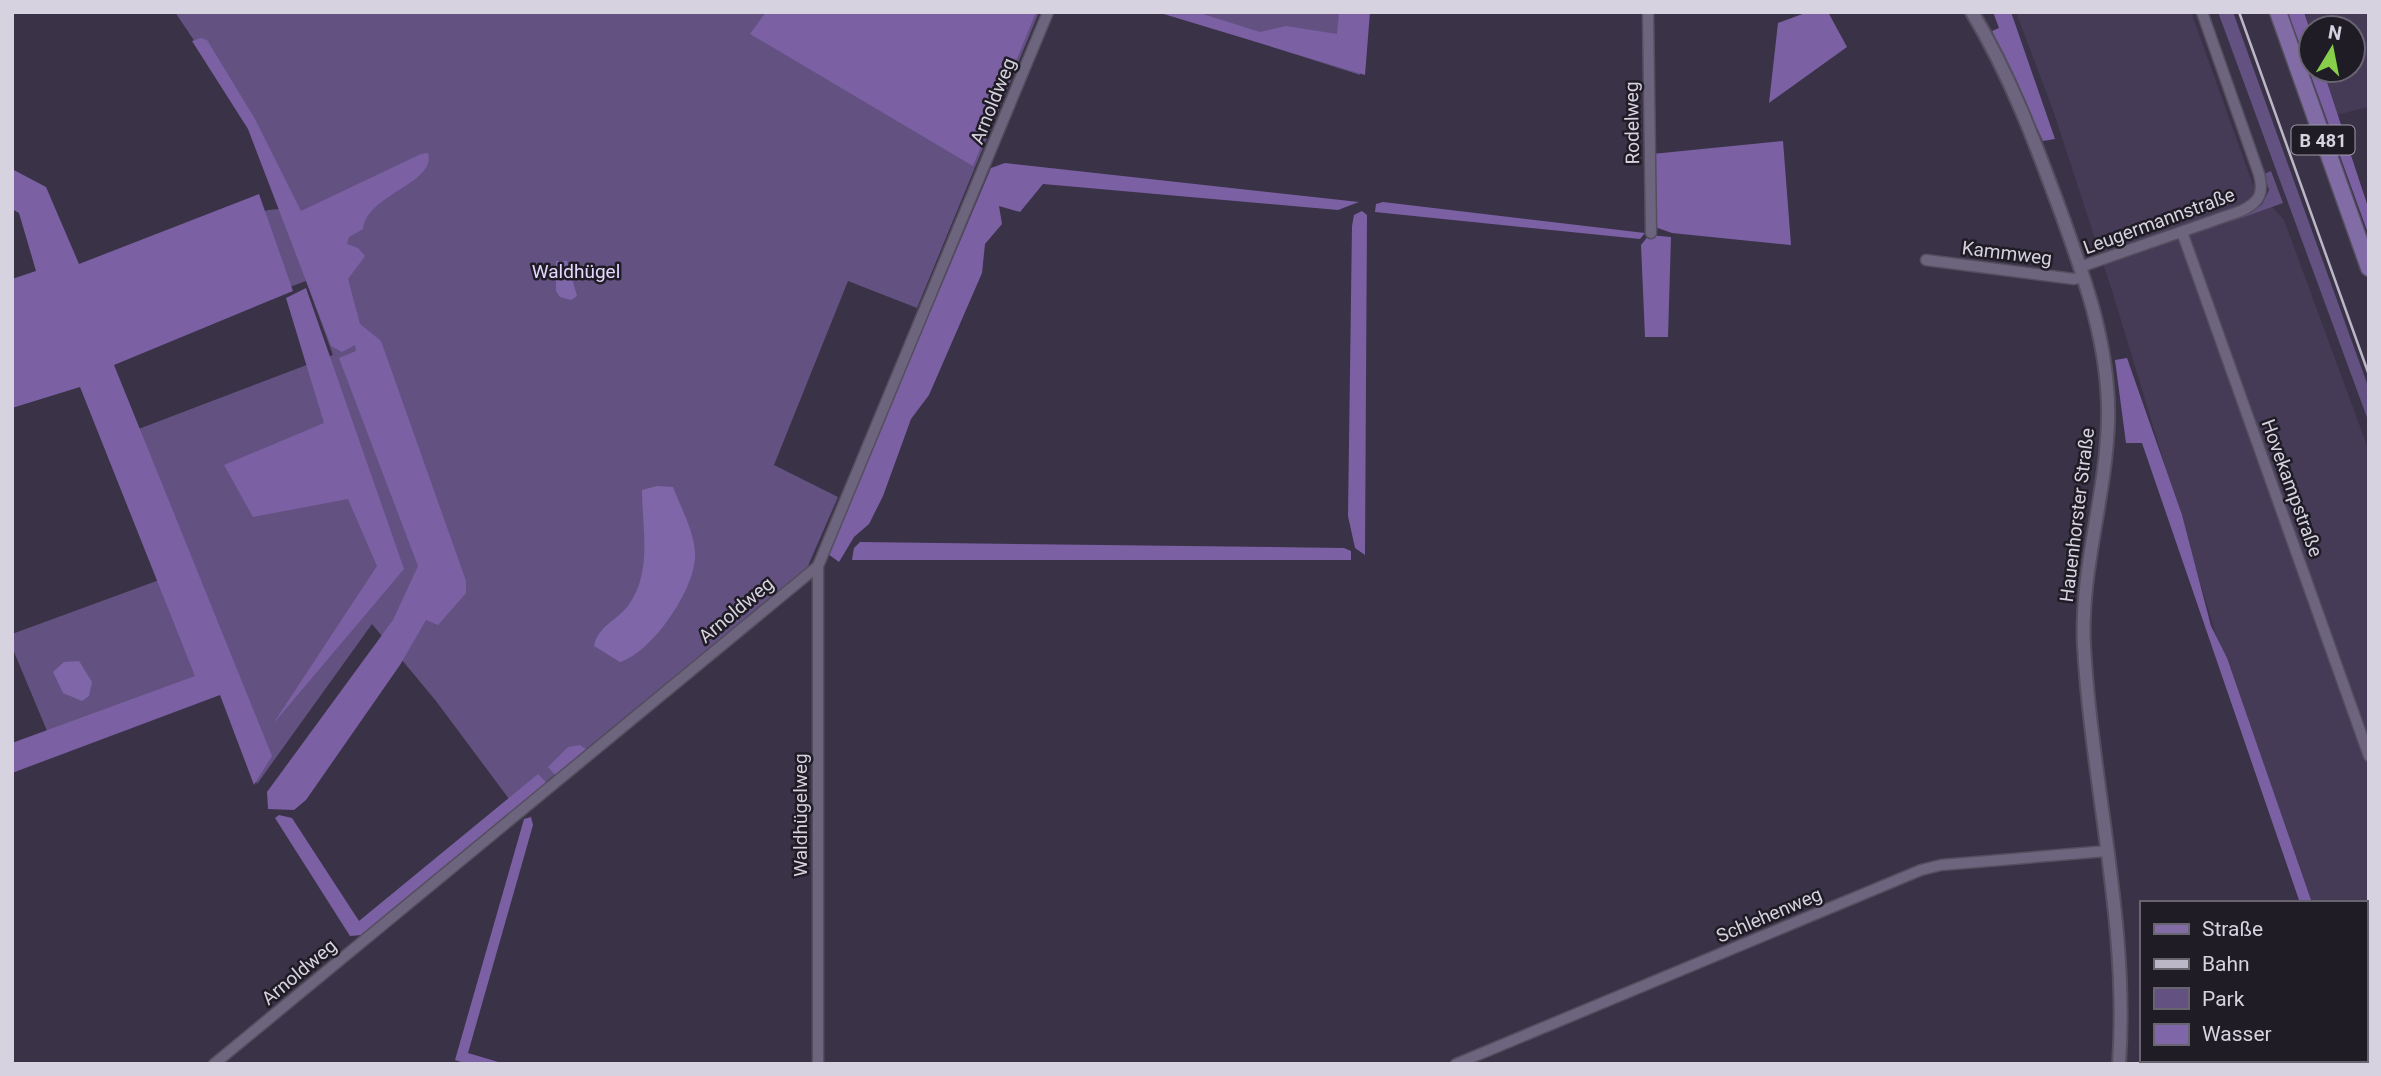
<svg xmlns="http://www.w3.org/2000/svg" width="2381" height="1076" font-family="Roboto,sans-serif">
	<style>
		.built { fill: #453b56 }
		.green { fill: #635281 }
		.forest { fill: #7b61a4 }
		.water { fill: #7f66a9 }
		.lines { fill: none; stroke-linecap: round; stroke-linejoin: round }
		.minor-casing { stroke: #544e5f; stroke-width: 13 }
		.tertiary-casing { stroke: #544e5f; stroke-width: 16 }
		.primary-casing { stroke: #544e5f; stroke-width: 19 }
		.minor { stroke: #6d657d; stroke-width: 10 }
		.tertiary { stroke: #6d657d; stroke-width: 12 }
		.primary { stroke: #816ca5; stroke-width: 16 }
		.rail { stroke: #bcb7c6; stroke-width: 2.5 }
		.labels { text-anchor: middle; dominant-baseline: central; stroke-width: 5; stroke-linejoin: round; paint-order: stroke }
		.shield { fill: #1f1c26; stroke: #9f9ba8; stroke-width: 2 }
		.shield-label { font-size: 18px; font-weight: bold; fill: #d6d2df }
		.street-label { font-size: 19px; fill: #d6d2df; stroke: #1f1c26 }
		.park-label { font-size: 19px; fill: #e5d8ff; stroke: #1f1c26 }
	</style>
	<rect width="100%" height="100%" fill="#3a3247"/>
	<path class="built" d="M2016,12H2191L2253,185L2284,220L2369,451V1064L2365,1057V903H2309L2236,701L2114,297L2053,110Z
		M2305,12H2369V107L2336,115L2322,70H2353V28H2311V32Z"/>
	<path class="green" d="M175,12H1039L917,308L848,281L774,465L838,497L807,568L515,807L436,701L372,624L257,784L218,678L50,738L12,647V634L181,572L128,433L333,355L306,281L101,357L72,279L268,210L279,209L254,130Z
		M1163,12H1363L1360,75Z
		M2218,12H2233L2369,389V423Z
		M2271,171L2283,203L2230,222L2262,205L2269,190L2264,174Z"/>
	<path class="forest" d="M766,12H1036L973,166L750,34Z
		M1157,12H1196L1260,32L1286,26L1337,34L1339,12H1370L1365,75Z
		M1808,12H1828L1847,47L1769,103L1778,23Z
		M1993,12H2011L2055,139L2043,141L1992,31L1999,28Z
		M2288,12H2304L2311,33V70H2323L2369,210V236Z
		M201,38L207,40L255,119L301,211L421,154L428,153C437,183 367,194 363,229L349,237L347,244L358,248L365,256L348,279L360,324L381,341L466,581V593L438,625L426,620L400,665L306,800L294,810L268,809L267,792L393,620L418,566L339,358L356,351L355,345L342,352L331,346L248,129L192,41Z
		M1783,141L1791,245L1672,233L1652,226V154Z
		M1005,163L1359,202L1338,210L1043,184L1020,212L999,206L1002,224L985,244L982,273L929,395L911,419L883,496L869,524L854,537L839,562L828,554L991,168Z
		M12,169L46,187L79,264L259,194L293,291L114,365L272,756L254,785L220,695L12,773V743L195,676L80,387L12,408V279L36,271L19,213L12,209Z
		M1383,202L1645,233L1640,239L1375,212L1376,204Z
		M1362,211L1367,215L1365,555L1355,548L1348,516L1352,226L1354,215Z
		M1649,235L1671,237L1668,337H1645L1641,245Z
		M306,288L404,569L273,724L377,566L348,499L253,517L224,465L324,423L286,298Z
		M2127,358L2182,515L2211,626L2227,658L2312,903H2300L2142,443H2126L2115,360Z
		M860,542L1344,548L1351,551V560H852L854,548Z
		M580,745L587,750L556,776L548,767L568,747Z
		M538,774L547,783L362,935L350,936L275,818L279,815L292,818L359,921Z
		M531,817L533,825L468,1053L505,1064H467L455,1060L524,819Z"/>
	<path class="water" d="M556,261H567L577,296L571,300L560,297L556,291Z
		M657,486L673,487C681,508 695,533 695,555C696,588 652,653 620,662L594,646C598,626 616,621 628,606C653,572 642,529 642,490Z
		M79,661L92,682L89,696L82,701L63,693L53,672L64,662Z"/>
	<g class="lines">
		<defs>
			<path id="minor" d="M1648,12L1651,233
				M2182,232L2369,756
				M1926,260L2074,279L2083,277
				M2080,267L2241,211C2260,202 2264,193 2259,174L2202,12
				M214,1064L818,566L1048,12
				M818,1064V566
				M1456,1064L1921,870L1941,865L2107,851"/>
			<path id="tertiary" d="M1972,12C2010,75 2035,142 2060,210C2085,279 2110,347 2108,421C2106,497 2080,570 2084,647C2092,787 2129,924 2119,1064"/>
			<path id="primary" d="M2278,12L2369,268"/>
		</defs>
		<use href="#minor" class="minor-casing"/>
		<use href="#tertiary" class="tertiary-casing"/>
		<use href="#primary" class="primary-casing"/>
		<use href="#minor" class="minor"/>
		<use href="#tertiary" class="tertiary"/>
		<use href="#primary" class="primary"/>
		<path class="rail" d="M2239,12L2369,375"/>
	</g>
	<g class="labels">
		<rect class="shield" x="2291.5" y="125.5" width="63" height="29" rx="5"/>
		<g class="shield-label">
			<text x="2323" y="140">B 481</text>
		</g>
		<g class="street-label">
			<text transform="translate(993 101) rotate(-68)">Arnoldweg</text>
			<text transform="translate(1632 123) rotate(-91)">Rodelweg</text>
			<text transform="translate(2159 221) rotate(-20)">Leugermannstraße</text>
			<text transform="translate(2007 253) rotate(7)">Kammweg</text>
			<text transform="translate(2292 488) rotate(70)">Hovekampstraße</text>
			<text transform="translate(2077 515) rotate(-83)">Hauenhorster Straße</text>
			<text transform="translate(736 610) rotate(-40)">Arnoldweg</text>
			<text transform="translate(800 815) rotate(-90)">Waldhügelweg</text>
			<text transform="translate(1769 915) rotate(-23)">Schlehenweg</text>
			<text transform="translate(299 972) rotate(-40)">Arnoldweg</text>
		</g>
		<g class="park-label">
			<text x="576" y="271">Waldhügel</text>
		</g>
	</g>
	<rect width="2381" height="1076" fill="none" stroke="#d6d2df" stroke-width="28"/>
	<rect x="2140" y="901" width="228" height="161" fill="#1f1c26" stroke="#686570" stroke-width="2"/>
	<rect x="2154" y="924" width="35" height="10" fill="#816ca5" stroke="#686570" stroke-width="2"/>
	<text x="2202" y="936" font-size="21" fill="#d6d2df">Straße</text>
	<rect x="2154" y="959" width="35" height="10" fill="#bcb7c6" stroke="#686570" stroke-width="2"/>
	<text x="2202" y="971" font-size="21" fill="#d6d2df">Bahn</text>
	<rect x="2154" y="988" width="35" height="21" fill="#635281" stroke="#686570" stroke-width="2"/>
	<text x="2202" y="1006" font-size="21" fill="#d6d2df">Park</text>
	<rect x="2154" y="1024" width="35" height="21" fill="#7f66a9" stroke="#686570" stroke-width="2"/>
	<text x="2202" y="1041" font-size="21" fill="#d6d2df">Wasser</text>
	<g transform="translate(2332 49) rotate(10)"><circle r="33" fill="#1f1c26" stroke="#686570" stroke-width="2"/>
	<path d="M0-5L12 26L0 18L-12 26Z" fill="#87cf4a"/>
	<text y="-10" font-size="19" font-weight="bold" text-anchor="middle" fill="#d6d2df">N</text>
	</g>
</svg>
